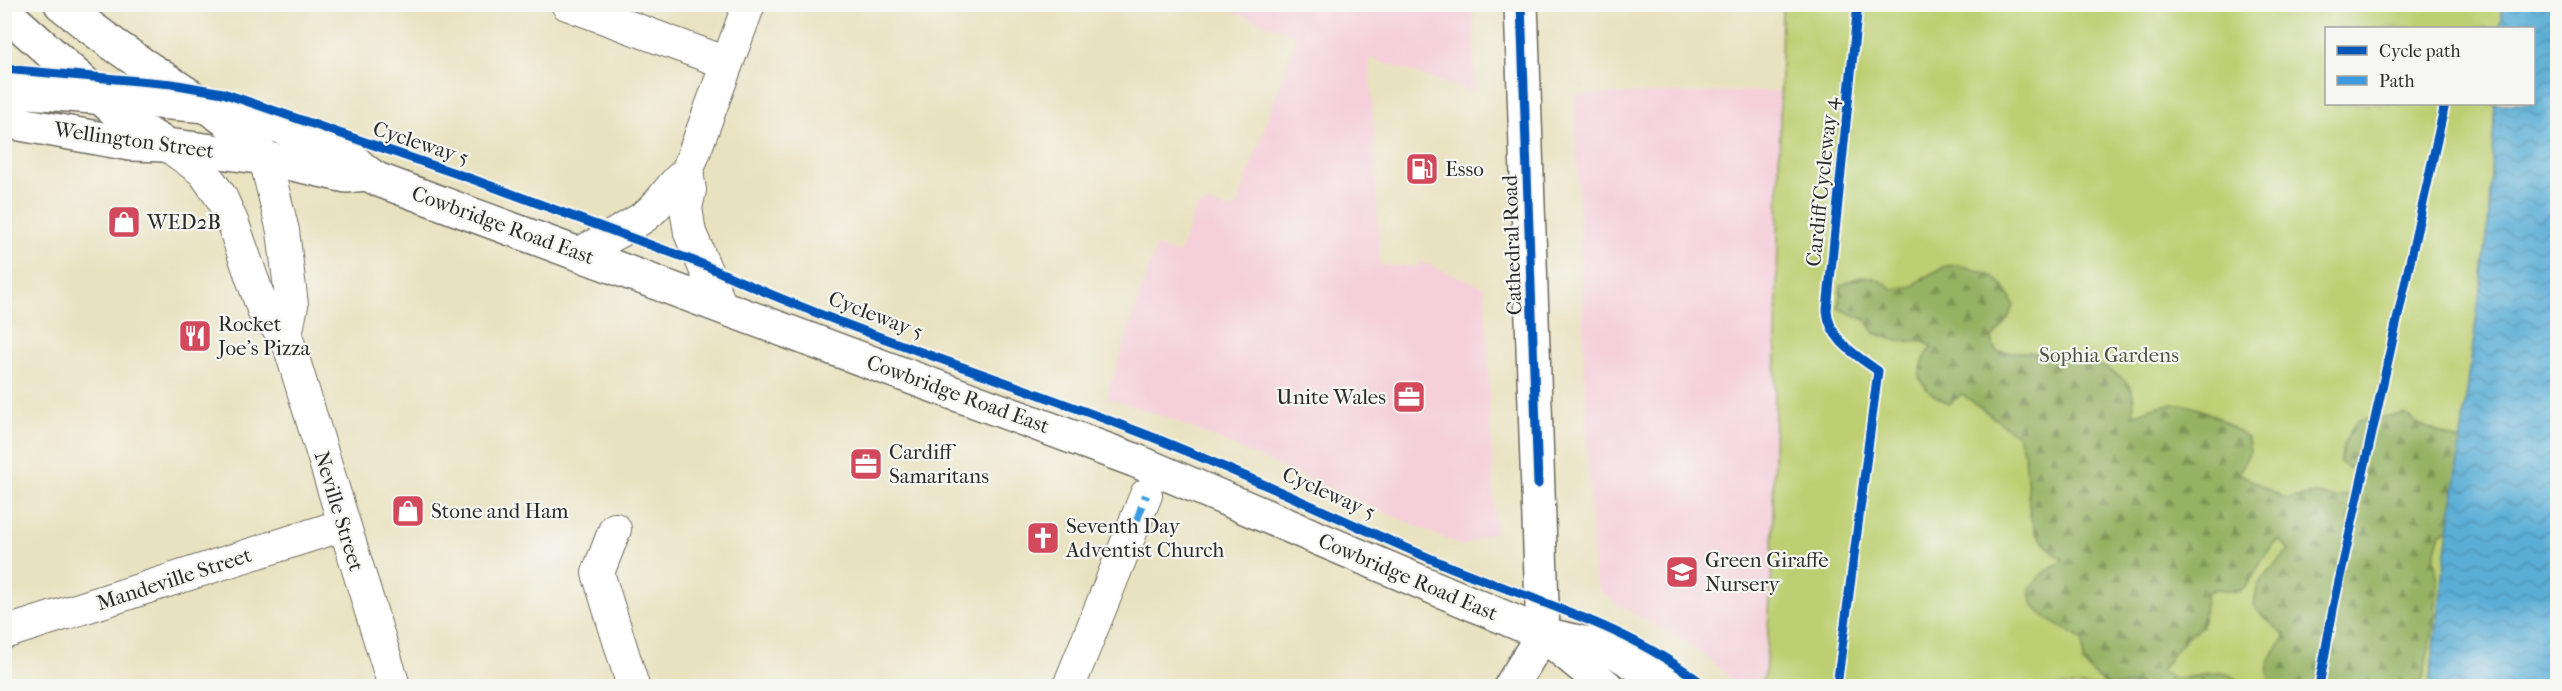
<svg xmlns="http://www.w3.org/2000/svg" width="2562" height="691" font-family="'IM FELL French Canon',serif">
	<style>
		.built { fill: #f5cfda }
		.green { fill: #bdcf72; stroke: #747d4e; stroke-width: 1.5 }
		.forest { fill: url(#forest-firs); stroke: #606e48; stroke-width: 1.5 }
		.water { fill: url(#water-waves); stroke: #426c80; stroke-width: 1.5 }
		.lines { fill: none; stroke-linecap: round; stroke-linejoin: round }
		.street-casing { stroke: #6e6b5f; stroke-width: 34 }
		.secondary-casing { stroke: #6e6b5f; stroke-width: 36 }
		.primary-casing { stroke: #6e6b5f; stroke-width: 36 }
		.street { stroke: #fff; stroke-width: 32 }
		.secondary { stroke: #fff; stroke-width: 33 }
		.primary { stroke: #fff; stroke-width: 33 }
		.quiet { stroke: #3d9ce1; stroke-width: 8; stroke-dasharray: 15 8; stroke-linecap: butt }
		.cycleway-casing { stroke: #f6f6f2; stroke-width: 13 }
		.cycleway { stroke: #0057b8; stroke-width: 9 }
		.labels { text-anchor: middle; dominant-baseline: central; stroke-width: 4.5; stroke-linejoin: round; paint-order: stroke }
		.street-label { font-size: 21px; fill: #2b2b2b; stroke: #f6f6f2 }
		.poi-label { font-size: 21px; fill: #2b2b2b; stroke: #f6f6f2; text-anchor: start }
		.park-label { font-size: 21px; fill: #50543d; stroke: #f6f6f2 }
	</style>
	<defs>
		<pattern id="forest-firs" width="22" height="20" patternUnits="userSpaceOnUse" patternTransform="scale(1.5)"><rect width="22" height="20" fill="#96b264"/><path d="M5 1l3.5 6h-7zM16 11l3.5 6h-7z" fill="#7b9153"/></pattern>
		<pattern id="water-waves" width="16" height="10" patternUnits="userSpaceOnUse" patternTransform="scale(1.5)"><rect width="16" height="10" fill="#5aaed6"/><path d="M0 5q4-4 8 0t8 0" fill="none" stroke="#4b8eae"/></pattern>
	</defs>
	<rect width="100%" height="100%" fill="#f6f6f2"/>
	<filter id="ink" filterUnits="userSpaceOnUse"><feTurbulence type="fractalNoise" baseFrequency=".0167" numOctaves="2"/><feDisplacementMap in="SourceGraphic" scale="12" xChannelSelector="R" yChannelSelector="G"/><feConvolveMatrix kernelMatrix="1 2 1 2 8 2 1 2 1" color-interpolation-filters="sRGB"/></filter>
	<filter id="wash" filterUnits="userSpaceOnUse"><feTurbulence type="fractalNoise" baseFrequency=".008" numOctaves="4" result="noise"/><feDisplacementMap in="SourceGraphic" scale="24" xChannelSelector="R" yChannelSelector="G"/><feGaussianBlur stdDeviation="1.35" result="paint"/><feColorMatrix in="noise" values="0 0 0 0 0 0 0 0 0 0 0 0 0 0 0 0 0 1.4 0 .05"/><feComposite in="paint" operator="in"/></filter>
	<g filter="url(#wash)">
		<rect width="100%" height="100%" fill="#e9e2c0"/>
		<path class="built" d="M1215,5H1473L1475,93L1370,58L1380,265L1418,267L1419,261L1485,287L1495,531L1463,546L1178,422L1107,397L1156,246L1179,254L1196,207L1209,203L1232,210L1237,206L1297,35Z
			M1782,91L1772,568L1765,675L1759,686H1740L1707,658L1678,637L1615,603L1601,591L1594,577L1587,435L1575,95Z"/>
		<path class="green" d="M1782,5H2502L2500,28H2326V104H2495L2488,229L2429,686H1759L1765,675L1772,568Z"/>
		<path class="forest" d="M1958,265C1989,273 2001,275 2014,306L2005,324L1991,339L1997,352C2029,350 2119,356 2132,392C2135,398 2133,408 2134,415C2145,410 2162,404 2175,404C2201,404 2228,423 2247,438L2250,451L2239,473L2286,499L2316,494L2336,498L2349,495L2356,482L2357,473L2340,462L2344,443L2357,421L2405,414L2418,424L2479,449L2465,527L2441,532L2434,558L2438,582L2433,631L2421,686H2271C2262,666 2272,653 2286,637L2254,607C2256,571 2271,574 2289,550L2280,540C2260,552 2258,579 2238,592L2216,589L2207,592L2202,626L2186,637L2161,670L2172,678C2180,678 2189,678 2197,676C2216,673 2228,668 2242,686L2105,685L2083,664V640L2049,620L2033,606L2030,589L2041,575L2064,560L2052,552L2036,533L2030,515L2025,456L2018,436L1962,394L1949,404L1929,392L1919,377L1924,359L1932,347L1924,342L1898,341L1875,333L1866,320L1838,308L1841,286C1862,272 1873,275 1894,289L1913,286L1923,278L1946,266Z"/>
		<path class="water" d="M2502,5H2557V686H2429L2488,229L2495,104H2534V28H2500Z"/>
	</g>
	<g filter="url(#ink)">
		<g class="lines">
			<defs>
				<path id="street" d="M567,4L727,63
					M167,145L203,171L221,197L233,224L265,315L286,335
					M265,158L283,231L292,305L286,335L394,686
					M580,253C602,241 625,230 645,216C663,203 669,185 687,172
					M721,306L690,233L686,208L690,190L687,172L749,4
					M615,529L598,573L633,686
					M4,633L343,525
					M1069,686L1146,495"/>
				<path id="secondary" d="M61,4C96,33 133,59 171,83C209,109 235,121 265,158
					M4,11L118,113L137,128L167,145"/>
				<path id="primary" d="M1521,4L1543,634
					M4,90L208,106L260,119L339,150C355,159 363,173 379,180L1134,460L1543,634L1611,649L1671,686
					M4,121L130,144L167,145L265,158L346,176L366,174
					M1546,637L1606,686
					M1511,686L1543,634"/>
			</defs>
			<use href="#street" class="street-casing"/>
			<use href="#secondary" class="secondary-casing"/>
			<use href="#primary" class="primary-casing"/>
			<use href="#street" class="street"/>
			<use href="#secondary" class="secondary"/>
			<use href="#primary" class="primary"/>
			<path class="quiet" d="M1137,520L1146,495"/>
			<defs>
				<path id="cycleway" d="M1521,4L1538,484
					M4,69L172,84L223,93L472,179L702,264C844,330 996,376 1142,433C1244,473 1343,521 1443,564C1532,601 1629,625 1705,686
					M1837,686L1878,371C1856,355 1829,340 1827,310L1858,4
					M2319,686L2334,604L2445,104"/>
			</defs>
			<use href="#cycleway" class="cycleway-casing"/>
			<use href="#cycleway" class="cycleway"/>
		</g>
	</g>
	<defs>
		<symbol id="fuel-square" viewBox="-11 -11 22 22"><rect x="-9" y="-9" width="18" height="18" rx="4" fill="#d1495b" stroke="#f6f6f2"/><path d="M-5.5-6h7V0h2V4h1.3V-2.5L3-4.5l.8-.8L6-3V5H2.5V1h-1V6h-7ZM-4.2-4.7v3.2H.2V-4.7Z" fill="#fff"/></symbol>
		<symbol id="shop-square" viewBox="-11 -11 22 22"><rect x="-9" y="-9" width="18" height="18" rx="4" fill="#d1495b" stroke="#f6f6f2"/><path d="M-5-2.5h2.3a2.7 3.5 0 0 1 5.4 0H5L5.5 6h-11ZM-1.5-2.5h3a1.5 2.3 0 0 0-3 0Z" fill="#fff"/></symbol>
		<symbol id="restaurant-square" viewBox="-11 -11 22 22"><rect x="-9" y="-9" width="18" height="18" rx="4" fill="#d1495b" stroke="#f6f6f2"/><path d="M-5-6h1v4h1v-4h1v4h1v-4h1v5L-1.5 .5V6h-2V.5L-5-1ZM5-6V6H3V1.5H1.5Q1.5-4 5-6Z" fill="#fff"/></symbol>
		<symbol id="office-square" viewBox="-11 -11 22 22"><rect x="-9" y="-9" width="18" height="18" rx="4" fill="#d1495b" stroke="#f6f6f2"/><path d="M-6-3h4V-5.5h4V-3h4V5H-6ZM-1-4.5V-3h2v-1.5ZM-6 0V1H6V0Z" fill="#fff"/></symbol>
		<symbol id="church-square" viewBox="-11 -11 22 22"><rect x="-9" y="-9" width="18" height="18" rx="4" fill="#d1495b" stroke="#f6f6f2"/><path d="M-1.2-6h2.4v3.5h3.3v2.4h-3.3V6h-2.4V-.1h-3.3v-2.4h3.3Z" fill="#fff"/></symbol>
		<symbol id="school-square" viewBox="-11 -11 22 22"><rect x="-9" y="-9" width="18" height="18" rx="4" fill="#d1495b" stroke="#f6f6f2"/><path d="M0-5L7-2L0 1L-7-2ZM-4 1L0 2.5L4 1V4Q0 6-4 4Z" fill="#fff"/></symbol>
	</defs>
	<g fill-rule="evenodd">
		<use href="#fuel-square" x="1403" y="150" width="38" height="38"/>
		<use href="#shop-square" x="105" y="203" width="38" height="38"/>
		<use href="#restaurant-square" x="176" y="317" width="38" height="38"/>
		<use href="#office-square" x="1390" y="378" width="38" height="38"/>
		<use href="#office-square" x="847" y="445" width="38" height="38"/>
		<use href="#shop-square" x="389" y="492" width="38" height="38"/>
		<use href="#church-square" x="1024" y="519" width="38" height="38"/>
		<use href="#school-square" x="1663" y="553" width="38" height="38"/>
	</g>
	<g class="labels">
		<g class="street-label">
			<text transform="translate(134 140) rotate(8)">Wellington Street</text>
			<text transform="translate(421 143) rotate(18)">Cycleway 5</text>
			<text transform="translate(1822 182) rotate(-84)">Cardiff Cycleway 4</text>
			<text transform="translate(503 225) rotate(20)">Cowbridge Road East</text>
			<text transform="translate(1512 245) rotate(-92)">Cathedral Road</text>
			<text transform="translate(876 315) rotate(21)">Cycleway 5</text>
			<text transform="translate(958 394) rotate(20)">Cowbridge Road East</text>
			<text transform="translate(1329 493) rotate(24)">Cycleway 5</text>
			<text transform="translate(339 511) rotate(73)">Neville Street</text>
			<text transform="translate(1408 577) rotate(23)">Cowbridge Road East</text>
			<text transform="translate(174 579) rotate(-18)">Mandeville Street</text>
		</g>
		<g class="poi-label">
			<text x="1445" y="169">Esso</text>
			<text x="147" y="222">WED2B</text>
			<text x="218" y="324">Rocket<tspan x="218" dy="24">Joe's Pizza</tspan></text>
			<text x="1386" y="397" text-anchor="end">Unite Wales</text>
			<text x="889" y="452">Cardiff<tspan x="889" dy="24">Samaritans</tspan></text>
			<text x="431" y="511">Stone and Ham</text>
			<text x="1066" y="526">Seventh Day<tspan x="1066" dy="24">Adventist Church</tspan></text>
			<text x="1705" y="560">Green Giraffe<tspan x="1705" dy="24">Nursery</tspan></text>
		</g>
		<g class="park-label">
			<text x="2109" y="355">Sophia Gardens</text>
		</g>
	</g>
	<rect width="2562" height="691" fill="none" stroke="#f6f6f2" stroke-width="24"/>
	<rect x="2325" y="27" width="210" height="78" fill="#f6f6f2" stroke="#a5a5a2" stroke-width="1.5"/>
	<rect x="2337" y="46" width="30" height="9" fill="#0057b8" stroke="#a5a5a2" stroke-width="1.5"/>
	<text x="2379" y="57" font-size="18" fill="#2b2b2b">Cycle path</text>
	<rect x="2337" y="76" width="30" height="9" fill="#3d9ce1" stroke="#a5a5a2" stroke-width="1.5"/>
	<text x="2379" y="87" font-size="18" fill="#2b2b2b">Path</text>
</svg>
